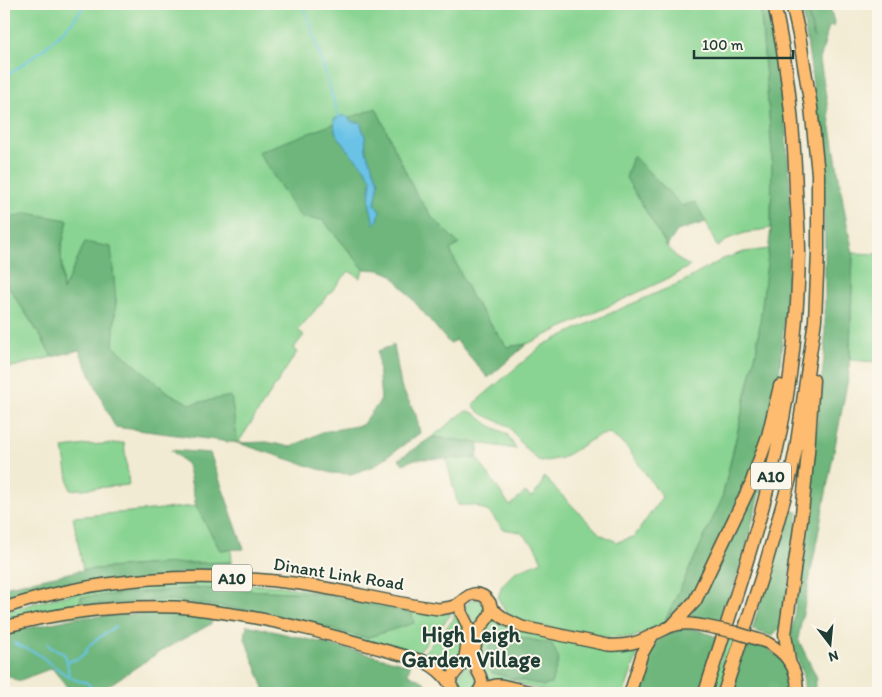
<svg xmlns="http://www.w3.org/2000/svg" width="882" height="697" font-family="Itim,sans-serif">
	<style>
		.green { fill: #89d492; stroke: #548863; fill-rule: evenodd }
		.forest { fill: #6eb67c; stroke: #467a58 }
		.water { fill: #6ac3e7; stroke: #44808e }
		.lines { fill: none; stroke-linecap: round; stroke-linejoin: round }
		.stream { stroke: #6ac3e7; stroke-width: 2 }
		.primary-casing { stroke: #3f574c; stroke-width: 14 }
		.highway-casing { stroke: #3f574c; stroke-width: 15 }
		.primary { stroke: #fdbc6f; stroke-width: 11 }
		.highway { stroke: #fdbc6f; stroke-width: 12 }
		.primary-bridge-casing { stroke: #3f574c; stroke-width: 14; stroke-linecap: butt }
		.primary-bridge { stroke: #fdbc6f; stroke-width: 11 }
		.labels { text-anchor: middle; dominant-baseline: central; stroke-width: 4; stroke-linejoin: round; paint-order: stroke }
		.shield { fill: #fbf7ec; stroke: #61756b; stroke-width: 1 }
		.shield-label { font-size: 16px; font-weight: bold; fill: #1f3d34 }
		.street-label { font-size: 18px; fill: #1f3d34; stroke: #fbf7ec }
		.district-label { font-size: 22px; font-weight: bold; fill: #1f3d34; stroke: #fbf7ec }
	</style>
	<rect width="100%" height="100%" fill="#fbf7ec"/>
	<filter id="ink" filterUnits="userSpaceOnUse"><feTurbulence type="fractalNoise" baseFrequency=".02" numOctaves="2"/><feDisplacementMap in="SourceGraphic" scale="10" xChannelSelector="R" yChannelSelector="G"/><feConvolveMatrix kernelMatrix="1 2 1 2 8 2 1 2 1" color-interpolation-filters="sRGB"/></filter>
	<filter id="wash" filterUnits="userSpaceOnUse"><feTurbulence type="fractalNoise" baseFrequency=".0096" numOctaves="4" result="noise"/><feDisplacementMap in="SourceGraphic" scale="20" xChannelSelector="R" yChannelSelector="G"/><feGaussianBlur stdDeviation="1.12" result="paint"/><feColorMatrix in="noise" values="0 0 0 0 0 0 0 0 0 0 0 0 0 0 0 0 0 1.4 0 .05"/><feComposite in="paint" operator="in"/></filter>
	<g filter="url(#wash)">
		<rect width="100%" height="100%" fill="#f2ebd3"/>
		<path class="green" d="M4,4H760L772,153L771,228L745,233L730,238L717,247L706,222L695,202L682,206L633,156L627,178L667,246L679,260L690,266L669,278L527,344L507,347L472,298L450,250L459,244L432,217L415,192L376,109L323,220L364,269L360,278L349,271L298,330L304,335L293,349L297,352L238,443L190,404L167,392L113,346L116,300L63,292L61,249L68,220H4Z
			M769,249L757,348L721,502L664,623L632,638L583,635L518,621L505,611L498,598L502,585L515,572L542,561L534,545L520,532L503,529L489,512L474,505H458L446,458H477L510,506L525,492L531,497L540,488L544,477L600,534L617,542L634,537L662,497L626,446L609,433L596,437L562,458L541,462C534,457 527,450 521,443C516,437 512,428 506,425C496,419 478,416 473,404L543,345L604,316L684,281L723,259L744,252Z
			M853,253L878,254V362L850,360Z
			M4,280L41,337L52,357L4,369Z
			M468,411L474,413L489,425L507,434L516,449L479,443L432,437L464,412Z
			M124,443L129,485L70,490L63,448L86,445Z
			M196,506L220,550L231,549L232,562L157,564L83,570L73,517Z
			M190,581L280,586L450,612V616L420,650L418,656L192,605L4,623V612C22,607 41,601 60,597C102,587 147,584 190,581ZM194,588L316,593L366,638L313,624L250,610L167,600L81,605V597Z
			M474,599H478L484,603C487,612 481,619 477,627L473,625L474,623L472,617L468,616L465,607L470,601Z
			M456,610L464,627L462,653L449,674L438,665L436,660L432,657L427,658L422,657L423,653L453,620L454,616L453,611Z
			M494,617L503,624L641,644L624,693H555L520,685L518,681L513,680L508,682H486L479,664L480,640L482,634ZM492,636L511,643L487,658Z
			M727,639L736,642L719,693H710Z
			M467,662L469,663L468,665L470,672L474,673L478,682C477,682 474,689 474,689C467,696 456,689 457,680C459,674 464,667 467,662Z"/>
		<path class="forest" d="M760,4H767L782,79L790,187L788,274L779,378L756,461L690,604L678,615L664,623L722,499L757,348L771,228L772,153Z
			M801,4H805L814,38L806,4H829L835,26H829L820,60L845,214L853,253L849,373L798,639L817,678L813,693H804C806,673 795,658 791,639L803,545L825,349V247L822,159L810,61Z
			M376,108L415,192L432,217L459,244L450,250L472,298L507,347L527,344L488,378L456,340L450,344L392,275L380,270L364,269L323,220L301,218L258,152Z
			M633,156L682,206L695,202L706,222L677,231L667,246L626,178Z
			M27,213L68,220L61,249L63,291L85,242L111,247L116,300L113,346L167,392L190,404L231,396L238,443L267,442L291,447L322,432L362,425L381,400L379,378L378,351L394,345L401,386L416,415L420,433L374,466L351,474L331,473L238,443L115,427L79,350L52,357L41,337L4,280V220Z
			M432,437L479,443L477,458L415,459L403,464L399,459Z
			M171,450L210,453L244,549L220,550L196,506L187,464Z
			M758,477L763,478L747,544L722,622L689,616Z
			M787,510L798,512L783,625L772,636L752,630L769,573Z
			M232,562V573H183L4,604V587L83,570L157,564Z
			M194,588L316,593L412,614L414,623L366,638L313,624L250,610L167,600L81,605V597Z
			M150,613L213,618L211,624L161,651L103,689L93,693H72L52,668L18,681L4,674V633L76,618Z
			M247,625L348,649L410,665L408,674L424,682L435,693H279L278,692L274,693H266L245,639Z
			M682,629H695L717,637L699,693H635C645,661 645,639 682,629Z
			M492,636L511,643L515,636L552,644L559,659L551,684L544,686L492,673L487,658Z
			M745,644L767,648L783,660L791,676L792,693H730Z"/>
		<path class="water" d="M345,115L352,122H360L365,136L366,151L379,182L375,204L380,212L378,220L374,224L369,202L371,178L364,167L351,154L335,132L334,119Z"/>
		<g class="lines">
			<path class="stream" d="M302,4L310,23L339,117
				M4,78L44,49L74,20L85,4
				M14,643C22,647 31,650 39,655C52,664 70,682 86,682L94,690L95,693
				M48,643L51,648C70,652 66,661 69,676
				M68,662L79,658L86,652L87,648L93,642L115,627"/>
		</g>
	</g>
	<g filter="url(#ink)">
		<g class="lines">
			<defs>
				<path id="primary" d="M4,608C96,577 197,571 293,583C342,589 390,603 439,609C444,608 449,608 454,606C463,603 469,590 481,595C485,596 488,600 490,603C495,613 486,619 481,627C478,631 477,637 476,642C475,648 473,655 474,661C476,674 489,680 477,693
					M491,608L505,619L522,627L608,645C626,646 638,643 654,634C660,632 666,628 672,626C683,622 693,624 704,626
					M4,627C60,612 118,605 176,607C192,608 209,611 225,613C292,622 358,643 423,661C433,666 443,673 449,683C452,686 453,690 456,693
					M766,642C787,653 799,670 797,693
					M450,683L452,677L460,667L465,657L468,637V626L461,612L460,603
					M481,689L496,685H501L536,693
					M630,693L642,654L653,635"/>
				<path id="highway" d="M673,625L695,601L751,484L768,436L780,386
					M789,661L785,634L802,513L808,452L813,380
					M705,693C731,609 761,526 779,439C792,378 798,314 799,252C799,231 797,211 796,191C794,128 788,66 774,4
					M724,693L766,563L790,478L796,449L815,320L818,252V174L811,107L799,35L792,4"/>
			</defs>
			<use href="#primary" class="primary-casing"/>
			<use href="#highway" class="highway-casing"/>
			<use href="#primary" class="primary"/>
			<use href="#highway" class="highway"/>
			<defs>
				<path id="primary-bridge" d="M704,626L734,632L766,642"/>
			</defs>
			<use href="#primary-bridge" class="primary-bridge-casing"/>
			<use href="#primary-bridge" class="primary-bridge"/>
		</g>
	</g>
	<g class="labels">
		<g class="shield">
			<rect x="751" y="462.5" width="40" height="27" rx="4"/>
			<rect x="212" y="564.5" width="40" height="27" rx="4"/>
		</g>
		<g class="shield-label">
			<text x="771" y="476">A10</text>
			<text x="232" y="578">A10</text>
		</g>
		<g class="street-label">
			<text transform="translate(339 574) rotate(9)">Dinant Link Road</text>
		</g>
		<g class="district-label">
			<text x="471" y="634">High Leigh<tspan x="471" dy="25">Garden Village</tspan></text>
		</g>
	</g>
	<rect width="882" height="697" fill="none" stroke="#fbf7ec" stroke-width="20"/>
	<g transform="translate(830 644) rotate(164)" stroke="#fbf7ec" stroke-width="4" paint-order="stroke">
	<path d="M0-4L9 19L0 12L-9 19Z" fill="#1f3d34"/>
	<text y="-8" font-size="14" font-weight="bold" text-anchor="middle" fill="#1f3d34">N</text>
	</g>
	<path d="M694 50v8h99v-8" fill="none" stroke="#1f3d34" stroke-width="2.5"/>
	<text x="702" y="50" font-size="15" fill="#1f3d34" stroke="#fbf7ec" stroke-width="4" paint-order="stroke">100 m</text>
</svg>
